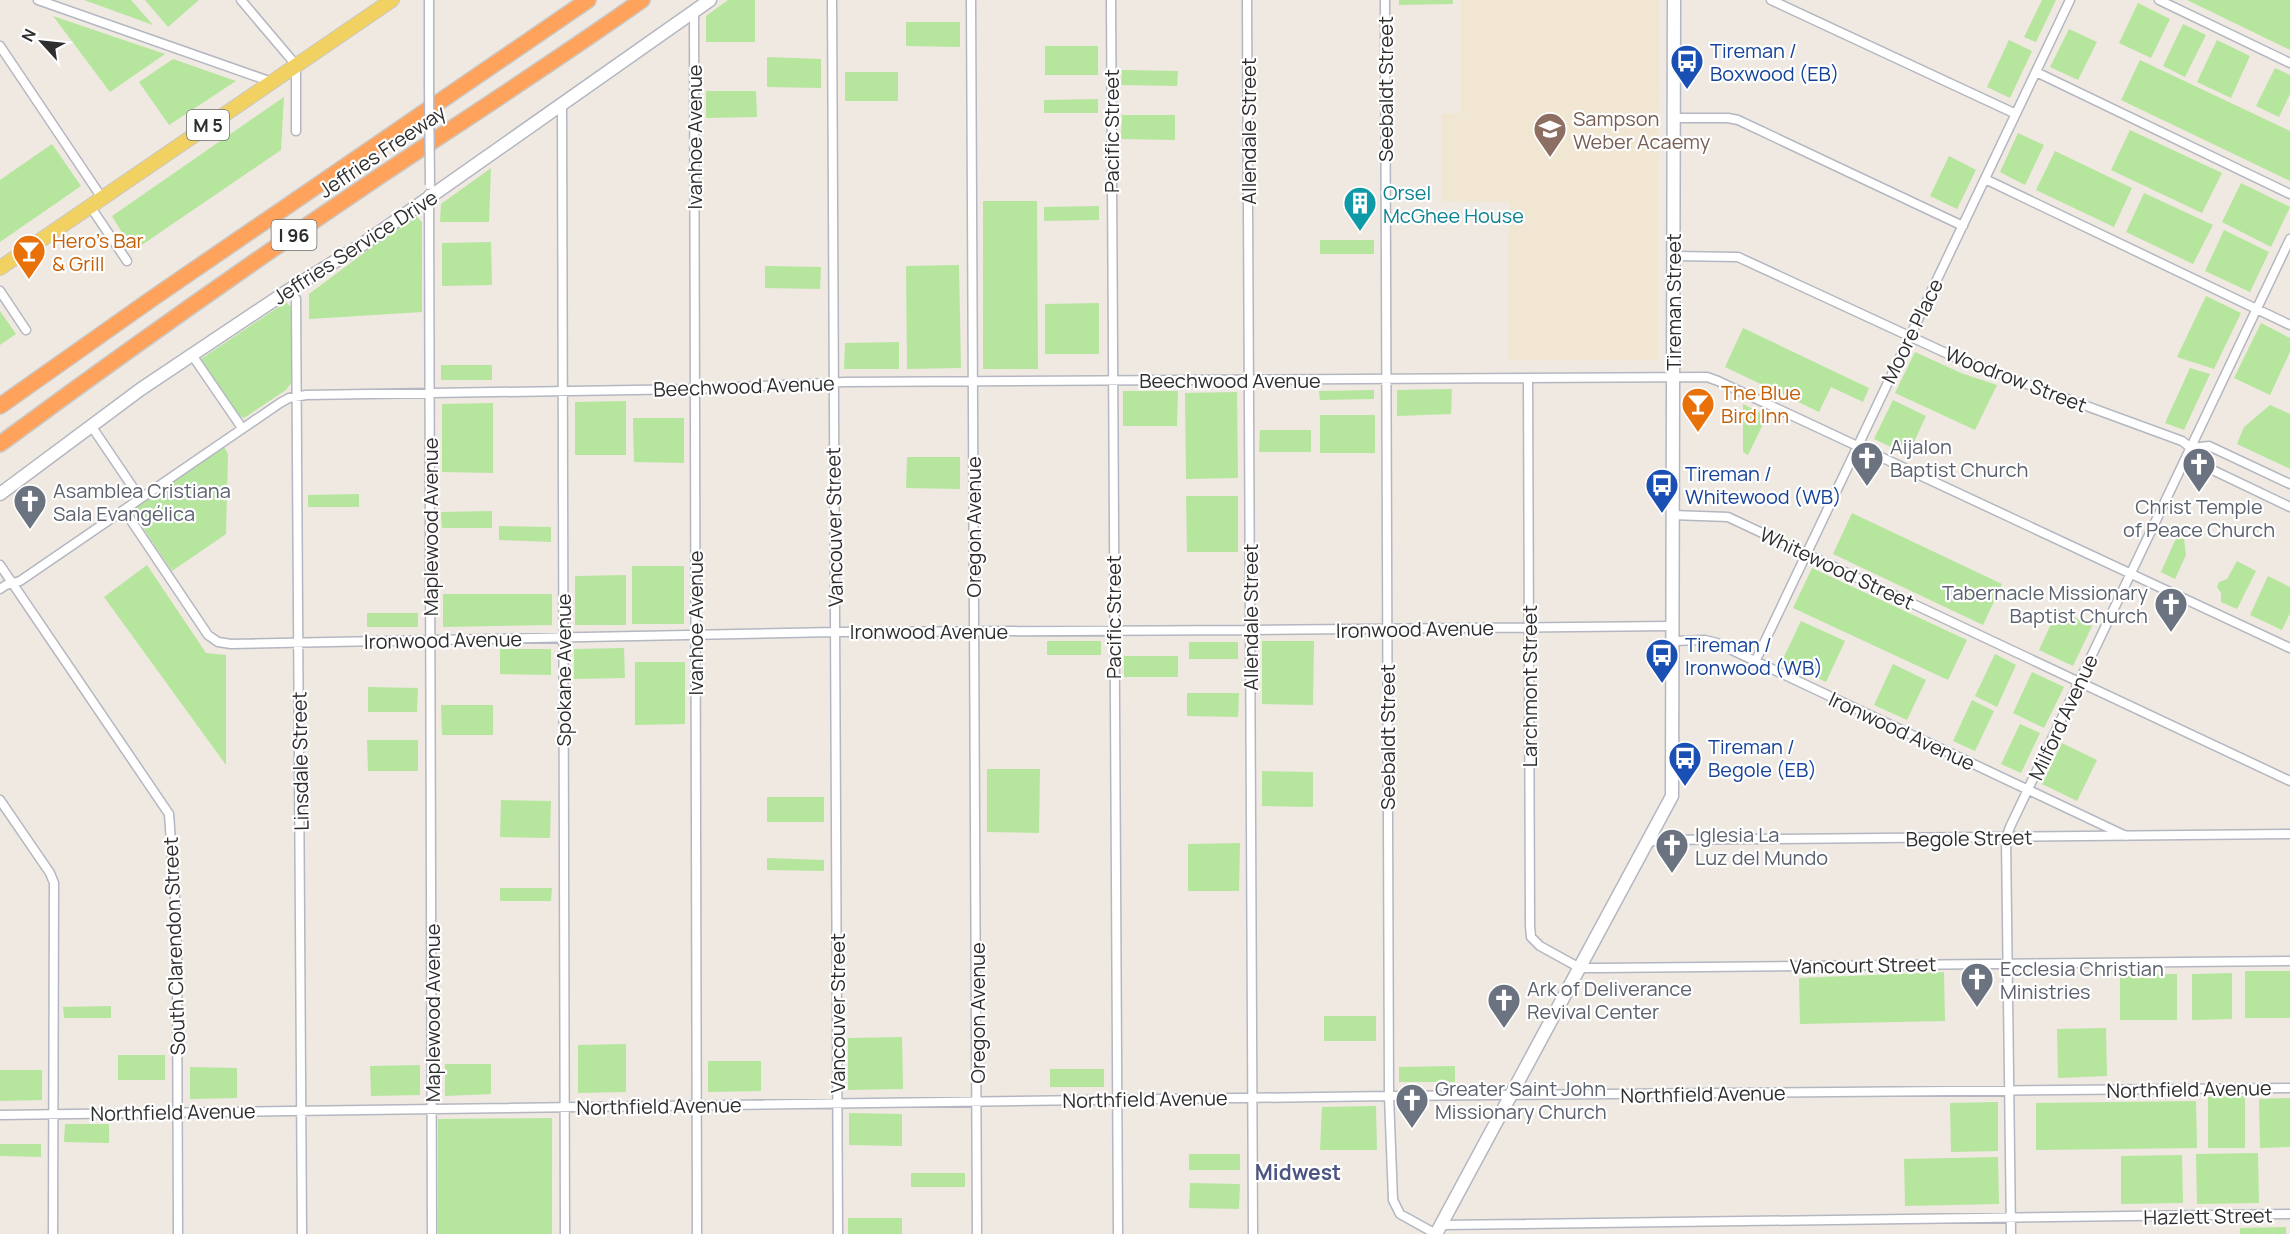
<svg xmlns="http://www.w3.org/2000/svg" width="2290" height="1234" font-family="Manrope,sans-serif">
	<style>
		.education { fill: #f0e6d1 }
		.green { fill: #b6e59e }
		.lines { fill: none; stroke-linecap: round; stroke-linejoin: round }
		.street-casing { stroke: #b4b7c1; stroke-width: 11 }
		.secondary-casing { stroke: #b4b7c1; stroke-width: 15 }
		.primary-casing { stroke: #c9c9c9; stroke-width: 16 }
		.highway-casing { stroke: #c9c9c9; stroke-width: 18 }
		.street { stroke: #fff; stroke-width: 8 }
		.secondary { stroke: #fff; stroke-width: 12 }
		.primary { stroke: #f2d163; stroke-width: 14 }
		.highway { stroke: #ffa35c; stroke-width: 15 }
		.street-bridge-casing { stroke: #b4b7c1; stroke-width: 11; stroke-linecap: butt }
		.street-bridge { stroke: #fff; stroke-width: 8 }
		.labels { text-anchor: middle; dominant-baseline: central; stroke-width: 4.5; stroke-linejoin: round; paint-order: stroke }
		.shield { fill: #fff; stroke: #6d6d6d; stroke-width: 1.5 }
		.shield-label { font-size: 18px; font-weight: bold; fill: #2e2e2e }
		.transit-label { font-size: 20px; fill: #164399; stroke: #fff; text-anchor: start }
		.street-label { font-size: 20px; fill: #2e2e2e; stroke: #fff }
		.education-label { font-size: 20px; fill: #785e54; stroke: #fff; text-anchor: start }
		.culture-label { font-size: 20px; fill: #0d838f; stroke: #fff; text-anchor: start }
		.food-label { font-size: 20px; fill: #c56008; stroke: #fff; text-anchor: start }
		.worship-label { font-size: 20px; fill: #5b616d; stroke: #fff; text-anchor: start }
		.neighbourhood-label { font-size: 21px; font-weight: bold; fill: #4d5680; stroke: #fff }
	</style>
	<rect width="100%" height="100%" fill="#efe9e1"/>
	<path class="education" d="M1461,0H1659L1657,360H1508L1509,202L1441,201V114L1461,113Z"/>
	<path class="green" d="M84,0H131L153,25Z
		M145,0H199L168,27Z
		M728,0H755V42H706V16Z
		M1399,0H1453V4L1399,5Z
		M2042,0H2056L2036,42L2024,37Z
		M2187,0H2290V50Z
		M2138,3L2170,19L2151,58L2119,43Z
		M53,16L165,54L110,92Z
		M906,22H960V47L906,46Z
		M2183,24L2206,35L2185,77L2163,66Z
		M2069,29L2097,42L2078,80L2050,67Z
		M2009,40L2032,51L2010,98L1987,87Z
		M2217,40L2250,56L2231,98L2197,82Z
		M1045,46H1098V75H1045Z
		M767,57L821,59V88L767,87Z
		M173,59L236,81L169,125L139,82Z
		M2140,60L2290,131V181L2121,100Z
		M2275,68L2290,75V94L2279,117L2256,106Z
		M1122,70L1178,71L1177,86L1121,85Z
		M845,72H898V101H845Z
		M706,91H756L757,117L706,118Z
		M284,97L281,150L133,251L112,216Z
		M1098,99V113H1044V100Z
		M1122,115H1175V140L1121,139Z
		M2130,130L2222,173L2202,213L2111,170Z
		M2018,133L2044,145L2025,185L2000,172Z
		M52,144L81,186L0,242V180Z
		M2055,151L2132,188L2114,227L2036,190Z
		M1949,156L1976,170L1957,209L1930,196Z
		M491,168L489,222H440L441,204Z
		M2241,183L2290,207L2271,247L2222,222Z
		M2144,193L2213,225L2193,264L2126,232Z
		M983,201H1037L1038,369H983Z
		M1099,206V220L1044,221V207Z
		M416,216L422,222V312L309,319V294L412,217Z
		M2224,230L2269,252L2250,292L2205,271Z
		M1320,240H1374V254H1320Z
		M491,242L492,285L442,286V243Z
		M959,265L961,368L907,369L906,266Z
		M765,266L821,267L820,289L765,288Z
		M2206,296L2241,313L2214,369L2177,357Z
		M286,302L291,307V383L286,390L244,418L240,416L201,359Z
		M1099,303V354H1045V304Z
		M0,311L16,334L0,345Z
		M2261,323L2290,338V352L2270,395L2234,378Z
		M1743,328L1869,388L1863,402L1831,387L1819,412L1725,367Z
		M899,342V369H844L845,343Z
		M1915,352L1961,373L1997,385L1975,430L1895,393Z
		M441,365H492V380H441Z
		M2190,368L2210,374L2184,430L2165,423Z
		M1452,389L1451,414L1397,416V390Z
		M1374,390V399L1320,400L1319,391Z
		M1123,391H1178L1177,426H1123Z
		M1237,392L1238,478L1186,479L1185,393Z
		M1893,400L1926,416L1908,455L1874,439Z
		M626,401V455H575V402Z
		M493,403V473L442,472V404Z
		M1743,404L1767,416L1748,455L1743,452Z
		M2270,405L2290,414V469L2237,444L2244,427Z
		M1320,415H1375V453H1320Z
		M633,418H684V463L634,462Z
		M1260,430H1311V452H1259Z
		M224,447L228,454L226,534L172,571L131,510Z
		M907,457H960V489L906,488Z
		M359,494V507H308V495Z
		M1186,496H1238V552H1187Z
		M492,511V528H442L441,512Z
		M1852,513L2002,584L1983,625L1833,554Z
		M499,526L551,527V542L499,540Z
		M2177,536L2184,539L2186,555L2175,579L2161,572Z
		M2237,561L2256,571L2237,609L2221,602V593L2217,587L2219,582L2227,579Z
		M147,565L206,653L226,655V765L104,597Z
		M632,566H684V624H632Z
		M1812,568L1967,640L1948,680L1793,608Z
		M626,575V625H575V576Z
		M2268,576L2290,587V613L2282,630L2250,615Z
		M443,594H552V625L443,627Z
		M2058,609L2092,626L2073,666L2039,650Z
		M367,613H418V627H367Z
		M1801,621L1845,641L1826,682L1782,661Z
		M1047,641H1101V655H1047Z
		M1262,641H1314L1313,705L1262,704Z
		M1189,642H1238V659H1189Z
		M624,648L625,678L574,679V649Z
		M500,649H551V675L500,674Z
		M1995,654L2016,665L1997,707L1975,696Z
		M1124,656H1178V677H1124Z
		M635,662H685V724L635,725Z
		M1893,664L1926,680L1907,720L1874,705Z
		M2032,672L2064,687L2044,728L2013,713Z
		M368,687L418,688L417,712H368Z
		M1187,693H1239L1238,717L1187,716Z
		M1972,700L1994,711L1975,751L1953,741Z
		M441,705H493V735H442Z
		M2020,724L2040,733L2021,773L2001,764Z
		M367,740H418V771H368Z
		M2062,743L2097,760L2077,801L2042,784Z
		M987,769H1040L1039,833L987,832Z
		M1262,771L1313,772V807L1262,806Z
		M767,797H824V822H767Z
		M501,800L551,801L550,838L500,837Z
		M1240,843L1239,891H1188V844Z
		M767,858L824,860V871L767,870Z
		M500,888H552L551,901H500Z
		M2245,971H2290V1018H2245Z
		M1944,972L1945,1021L1800,1024L1799,978Z
		M2232,973V1019L2192,1020V974Z
		M2177,974V1020H2120V975Z
		M111,1006V1018H64L63,1007Z
		M1324,1016H1376V1041H1324Z
		M2106,1028L2107,1076L2058,1078L2057,1029Z
		M902,1037L903,1089L848,1090V1038Z
		M626,1044V1092L578,1093V1045Z
		M118,1055H165V1080H118Z
		M708,1061H761V1091L708,1092Z
		M445,1064H491V1094L445,1096Z
		M420,1065V1095L371,1096L370,1066Z
		M1455,1066V1082H1399V1067Z
		M190,1067L237,1068V1098L190,1099Z
		M1050,1069H1104V1087H1050Z
		M0,1070H42V1100L0,1101Z
		M2245,1096V1148H2208V1097Z
		M2290,1098V1147L2260,1148L2259,1099Z
		M2196,1101L2197,1148L2036,1150V1103Z
		M1998,1102V1151L1951,1152L1950,1103Z
		M1376,1106L1377,1150H1320L1322,1107Z
		M849,1113L902,1114V1146L849,1145Z
		M552,1118V1234H438V1119Z
		M65,1124H109V1143L64,1142Z
		M0,1144H41V1157L0,1156Z
		M2258,1153L2259,1203L2197,1204L2196,1154Z
		M1189,1154H1240V1170H1189Z
		M2182,1155L2183,1203L2121,1204V1156Z
		M1998,1157L1999,1204L1905,1206L1904,1159Z
		M911,1173H965V1187H911Z
		M1190,1183L1240,1184L1239,1209L1189,1208Z
		M848,1218H902V1234H848Z
		M2286,1227V1234H2240V1228Z"/>
	<g class="lines">
		<defs>
			<path id="street" d="M38,0L272,82
				M241,0L296,65V131
				M429,0V87
				M832,0L838,1234
				M971,0L977,1234
				M1111,0L1118,1234
				M1247,0L1253,1234
				M1385,0L1389,1096L1393,1200L1400,1214L1436,1234
				M1771,0L2016,114
				M2159,0L2290,63
				M694,11L697,1234
				M0,46L102,198
				M2036,72L2290,194
				M562,105L565,1234
				M1674,118H1728L1738,120L1963,226
				M1985,179L2290,325
				M429,194L432,1234
				M90,206L127,261
				M1674,256L1738,257L1961,360L2182,441L2191,448L2200,464L2290,507
				M289,290L296,299L302,1234
				M0,291L26,330
				M192,355L242,428
				M1528,378L1530,926L1531,937L1540,946L1580,968H1601L2290,961
				M92,427L140,498
				M2191,448L2209,446L2290,484
				M124,510L208,635L218,642L231,644L835,632L1250,630L1672,626
				M1672,515L1728,517L2290,781
				M0,565L169,814L176,911L177,961L178,1234
				M0,589L6,585L20,581L280,403L289,398L306,395L696,389L845,382L1707,377L1718,381L2290,648
				M1672,641L1705,640L1717,643L2126,836
				M1755,662L2070,0
				M0,800L50,873L54,883L53,1234
				M1647,842L1661,840L2290,834
				M0,1115L1389,1096L2290,1088
				M1441,1225L2290,1214
				M2011,1234L2006,838L2010,827L2290,239"/>
			<path id="secondary" d="M0,494L141,389L289,290L363,244L710,0
				M1436,1234L1672,796L1674,0"/>
			<path id="primary" d="M0,268L392,0"/>
			<path id="highway" d="M0,406L153,298L588,0
				M0,444C122,354 245,267 371,182C461,122 553,63 642,0"/>
		</defs>
		<use href="#street" class="street-casing"/>
		<use href="#secondary" class="secondary-casing"/>
		<use href="#primary" class="primary-casing"/>
		<use href="#highway" class="highway-casing"/>
		<use href="#street" class="street"/>
		<use href="#secondary" class="secondary"/>
		<use href="#primary" class="primary"/>
		<use href="#highway" class="highway"/>
		<defs>
			<path id="street-bridge" d="M429,87L430,185"/>
		</defs>
		<use href="#street-bridge" class="street-bridge-casing"/>
		<use href="#street-bridge" class="street-bridge"/>
	</g>
	<defs>
		<symbol id="bus-pin" viewBox="-11 -11 22 30"><path d="M0 17L-7.5 6A9.5 9.5 0 1 1 7.5 6Z" fill="#1a4fb4" stroke="#fff"/><path d="M-5-6H5V4H4V6H2V4H-2V6H-4V4H-5ZM-3.5-4V0h7V-4ZM-3.5 1.2v1.5H-2V1.2ZM2 1.2v1.5H3.5V1.2Z" fill="#fff"/></symbol>
		<symbol id="school-pin" viewBox="-11 -11 22 30"><path d="M0 17L-7.5 6A9.5 9.5 0 1 1 7.5 6Z" fill="#8d6e63" stroke="#fff"/><path d="M0-5L7-2L0 1L-7-2ZM-4 1L0 2.5L4 1V4Q0 6-4 4Z" fill="#fff"/></symbol>
		<symbol id="building-pin" viewBox="-11 -11 22 30"><path d="M0 17L-7.5 6A9.5 9.5 0 1 1 7.5 6Z" fill="#0f9aa8" stroke="#fff"/><path d="M-4-6H4V6H1V3H-1V6H-4ZM-2.5-4.3h1.7v1.8h-1.7ZM.8-4.3h1.7v1.8H.8ZM-2.5-1h1.7V.8h-1.7ZM.8-1h1.7V.8H.8Z" fill="#fff"/></symbol>
		<symbol id="bar-pin" viewBox="-11 -11 22 30"><path d="M0 17L-7.5 6A9.5 9.5 0 1 1 7.5 6Z" fill="#e8710a" stroke="#fff"/><path d="M-6-5H6L.8 .8V4.5H3.5V6h-7V4.5H-.8V.8Z" fill="#fff"/></symbol>
		<symbol id="church-pin" viewBox="-11 -11 22 30"><path d="M0 17L-7.5 6A9.5 9.5 0 1 1 7.5 6Z" fill="#6b7280" stroke="#fff"/><path d="M-1.2-6h2.4v3.5h3.3v2.4h-3.3V6h-2.4V-.1h-3.3v-2.4h3.3Z" fill="#fff"/></symbol>
	</defs>
	<g fill-rule="evenodd">
		<use href="#bus-pin" x="1668" y="42" width="38" height="52"/>
		<use href="#school-pin" x="1531" y="110" width="38" height="52"/>
		<use href="#building-pin" x="1341" y="184" width="38" height="52"/>
		<use href="#bar-pin" x="10" y="232" width="38" height="52"/>
		<use href="#bar-pin" x="1679" y="385" width="38" height="52"/>
		<use href="#church-pin" x="1848" y="439" width="38" height="52"/>
		<use href="#church-pin" x="2180" y="445" width="38" height="52"/>
		<use href="#bus-pin" x="1643" y="466" width="38" height="52"/>
		<use href="#church-pin" x="11" y="482" width="38" height="52"/>
		<use href="#church-pin" x="2152" y="585" width="38" height="52"/>
		<use href="#bus-pin" x="1643" y="636" width="38" height="52"/>
		<use href="#bus-pin" x="1666" y="739" width="38" height="52"/>
		<use href="#church-pin" x="1653" y="826" width="38" height="52"/>
		<use href="#church-pin" x="1958" y="960" width="38" height="52"/>
		<use href="#church-pin" x="1485" y="981" width="38" height="52"/>
		<use href="#church-pin" x="1393" y="1081" width="38" height="52"/>
	</g>
	<g class="labels">
		<g class="shield">
			<rect x="187" y="110" width="42" height="30" rx="4.5"/>
			<rect x="271.5" y="220" width="45" height="30" rx="4.5"/>
		</g>
		<g class="shield-label">
			<text x="208" y="125">M 5</text>
			<text x="294" y="235">I 96</text>
		</g>
		<g class="transit-label">
			<text x="1710" y="50">Tireman /<tspan x="1710" dy="23">Boxwood (EB)</tspan></text>
			<text x="1685" y="473">Tireman /<tspan x="1685" dy="23">Whitewood (WB)</tspan></text>
			<text x="1685" y="644">Tireman /<tspan x="1685" dy="23">Ironwood (WB)</tspan></text>
			<text x="1708" y="746">Tireman /<tspan x="1708" dy="23">Begole (EB)</tspan></text>
		</g>
		<g class="street-label">
			<text transform="translate(1385 89) rotate(-90)">Seebaldt Street</text>
			<text transform="translate(1111 131) rotate(-90)">Pacific Street</text>
			<text transform="translate(1248 131) rotate(-90)">Allendale Street</text>
			<text transform="translate(694 137) rotate(-90)">Ivanhoe Avenue</text>
			<text transform="translate(382 151) rotate(-34)">Jeffries Freeway</text>
			<text transform="translate(355 247) rotate(-33)">Jeffries Service Drive</text>
			<text transform="translate(1673 302) rotate(-90)">Tireman Street</text>
			<text transform="translate(1912 331) rotate(-64)">Moore Place</text>
			<text transform="translate(2016 379) rotate(21)">Woodrow Street</text>
			<text x="1230" y="380">Beechwood Avenue</text>
			<text transform="translate(744 386) rotate(-2)">Beechwood Avenue</text>
			<text transform="translate(430 527) rotate(-90)">Maplewood Avenue</text>
			<text transform="translate(834 527) rotate(-91)">Vancouver Street</text>
			<text transform="translate(973 527) rotate(-90)">Oregon Avenue</text>
			<text transform="translate(1837 568) rotate(25)">Whitewood Street</text>
			<text transform="translate(1113 617) rotate(-90)">Pacific Street</text>
			<text transform="translate(1250 617) rotate(-90)">Allendale Street</text>
			<text transform="translate(695 623) rotate(-90)">Ivanhoe Avenue</text>
			<text transform="translate(1415 629) rotate(-1)">Ironwood Avenue</text>
			<text x="929" y="631">Ironwood Avenue</text>
			<text transform="translate(443 640) rotate(-1)">Ironwood Avenue</text>
			<text transform="translate(563 670) rotate(-90)">Spokane Avenue</text>
			<text transform="translate(1529 686) rotate(-90)">Larchmont Street</text>
			<text transform="translate(2063 717) rotate(-65)">Milford Avenue</text>
			<text transform="translate(1902 731) rotate(25)">Ironwood Avenue</text>
			<text transform="translate(1387 737) rotate(-90)">Seebaldt Street</text>
			<text transform="translate(300 761) rotate(-91)">Linsdale Street</text>
			<text transform="translate(1969 838) rotate(-1)">Begole Street</text>
			<text transform="translate(174 946) rotate(-92)">South Clarendon Street</text>
			<text transform="translate(1863 965) rotate(-1)">Vancourt Street</text>
			<text transform="translate(432 1013) rotate(-90)">Maplewood Avenue</text>
			<text transform="translate(837 1013) rotate(-90)">Vancouver Street</text>
			<text transform="translate(977 1013) rotate(-90)">Oregon Avenue</text>
			<text transform="translate(2189 1089) rotate(-1)">Northfield Avenue</text>
			<text transform="translate(1703 1094) rotate(-1)">Northfield Avenue</text>
			<text transform="translate(1145 1099) rotate(-1)">Northfield Avenue</text>
			<text transform="translate(659 1106) rotate(-1)">Northfield Avenue</text>
			<text transform="translate(173 1112) rotate(-1)">Northfield Avenue</text>
			<text transform="translate(2208 1216) rotate(-1)">Hazlett Street</text>
		</g>
		<g class="education-label">
			<text x="1573" y="118">Sampson<tspan x="1573" dy="23">Weber Acaemy</tspan></text>
		</g>
		<g class="culture-label">
			<text x="1383" y="192">Orsel<tspan x="1383" dy="23">McGhee House</tspan></text>
		</g>
		<g class="food-label">
			<text x="52" y="240">Hero's Bar<tspan x="52" dy="23">&amp; Grill</tspan></text>
			<text x="1721" y="392">The Blue<tspan x="1721" dy="23">Bird Inn</tspan></text>
		</g>
		<g class="worship-label">
			<text x="1890" y="446">Aijalon<tspan x="1890" dy="23">Baptist Church</tspan></text>
			<text x="53" y="490">Asamblea Cristiana<tspan x="53" dy="23">Sala Evangélica</tspan></text>
			<text x="2199" y="506" text-anchor="middle">Christ Temple<tspan x="2199" dy="23">of Peace Church</tspan></text>
			<text x="2148" y="592" text-anchor="end">Tabernacle Missionary<tspan x="2148" dy="23">Baptist Church</tspan></text>
			<text x="1695" y="834">Iglesia La<tspan x="1695" dy="23">Luz del Mundo</tspan></text>
			<text x="2000" y="968">Ecclesia Christian<tspan x="2000" dy="23">Ministries</tspan></text>
			<text x="1527" y="988">Ark of Deliverance<tspan x="1527" dy="23">Revival Center</tspan></text>
			<text x="1435" y="1088">Greater Saint John<tspan x="1435" dy="23">Missionary Church</tspan></text>
		</g>
		<g class="neighbourhood-label">
			<text x="1298" y="1172">Midwest</text>
		</g>
	</g>
	<g transform="translate(42 42) rotate(297)" stroke="#ffffff" stroke-width="4.5" paint-order="stroke">
	<path d="M0-4.5L10 22L0 15L-10 22Z" fill="#2e2e2e"/>
	<text y="-9" font-size="16" font-weight="bold" text-anchor="middle" fill="#2e2e2e">N</text>
	</g>
</svg>
